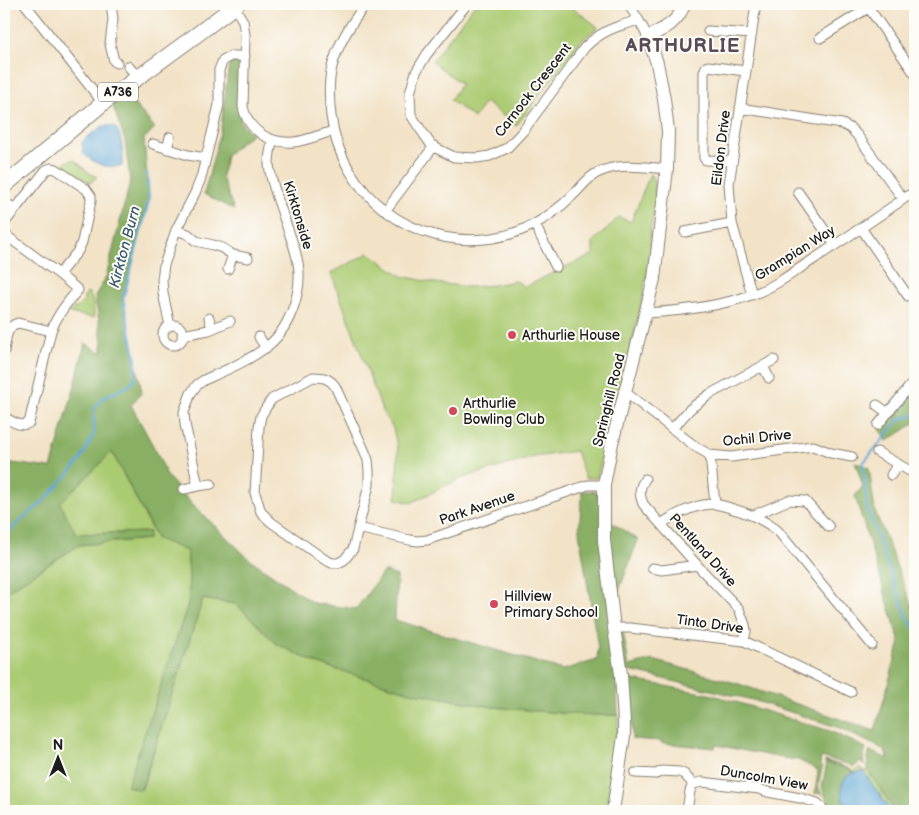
<svg xmlns="http://www.w3.org/2000/svg" width="919" height="815" font-family="'Balsamiq Sans',sans-serif">
	<style>
		.green { fill: #abcb72; stroke: #647447 }
		.forest { fill: #88af64; stroke: #526640 }
		.water { fill: #5ea6d5; stroke: #3d6178 }
		.lines { fill: none; stroke-linecap: round; stroke-linejoin: round }
		.stream { stroke: #5ea6d5; stroke-width: 2.5 }
		.street-casing { stroke: #877f71; stroke-width: 11 }
		.secondary-casing { stroke: #877f71; stroke-width: 14 }
		.primary-casing { stroke: #877f71; stroke-width: 17 }
		.street { stroke: #fff; stroke-width: 9 }
		.secondary { stroke: #fff; stroke-width: 12 }
		.primary { stroke: #fff; stroke-width: 15 }
		.poi-dot { fill: #d1495b; stroke: #fdfcf7; stroke-width: 2 }
		.labels { text-anchor: middle; dominant-baseline: central; stroke-width: 4; stroke-linejoin: round; paint-order: stroke }
		.shield { fill: #fdfcf7; stroke: #605f5e; stroke-width: 1 }
		.shield-label { font-size: 12px; font-weight: bold; fill: #1c1c1c }
		.street-label { font-size: 14px; fill: #1c1c1c; stroke: #fdfcf7 }
		.poi-label { font-size: 14px; fill: #1c1c1c; stroke: #fdfcf7; text-anchor: start }
		.water-label { font-size: 15px; font-style: italic; fill: #3a5a6f; stroke: #fdfcf7 }
		.district-label { font-size: 19px; font-weight: bold; letter-spacing: 1px; fill: #584c58; stroke: #fdfcf7 }
	</style>
	<rect width="100%" height="100%" fill="#fdfcf7"/>
	<filter id="ink" filterUnits="userSpaceOnUse"><feTurbulence type="fractalNoise" baseFrequency=".02" numOctaves="2"/><feDisplacementMap in="SourceGraphic" scale="10" xChannelSelector="R" yChannelSelector="G"/><feConvolveMatrix kernelMatrix="1 2 1 2 8 2 1 2 1" color-interpolation-filters="sRGB"/></filter>
	<filter id="wash" filterUnits="userSpaceOnUse"><feTurbulence type="fractalNoise" baseFrequency=".0096" numOctaves="4" result="noise"/><feDisplacementMap in="SourceGraphic" scale="20" xChannelSelector="R" yChannelSelector="G"/><feGaussianBlur stdDeviation="1.12" result="paint"/><feColorMatrix in="noise" values="0 0 0 0 0 0 0 0 0 0 0 0 0 0 0 0 0 1.4 0 .05"/><feComposite in="paint" operator="in"/></filter>
	<g filter="url(#wash)">
		<rect width="100%" height="100%" fill="#f2e2c6"/>
		<path class="green" d="M475,4H568L598,27L581,41L516,126L485,102L474,118L450,100L461,84L432,61Z
			M71,160H75C81,166 88,173 97,177L90,183L62,164Z
			M650,174L653,177L656,199L650,233L651,251L641,307L597,478H585L576,451L534,457L459,479L411,503L396,499L398,450L393,428L384,415L331,273L369,253L402,276L435,283L469,287L494,285L516,281L525,287L565,267L593,255V241L605,231L619,217L631,222Z
			M88,292C94,300 94,308 94,318L70,313L73,308H77L84,301V296Z
			M112,452L156,538L187,551L189,573V601L128,786L142,789L202,599L236,604L277,644L316,663L410,692L493,707L584,715H618V729L606,811H4V593L79,545L148,539L149,532L76,534L59,503Z
			M825,761C835,763 846,766 854,772L860,767L863,771H868L895,811H891L863,771L860,773H853L851,770L825,762Z"/>
		<path class="forest" d="M236,61L241,66L240,121L252,134L226,155L222,177L234,210L204,194L221,128L229,64Z
			M124,92L155,128L144,139L149,200L123,299L142,392L131,405L157,453L167,476L191,503L248,558L313,603L356,609L384,571L397,576L395,620L563,670L597,660L598,648L579,532L582,491L608,492V520L638,540L617,596L629,666L653,660L739,684L875,731L900,642L855,496L863,486L855,462L869,468L875,511L915,613V811H895L868,771V757L870,751L888,759L885,750L837,727L753,700L630,671L616,672L618,715H584L493,707L410,692L316,663L277,644L236,604L203,599L141,790L127,786L189,601V573L187,551L157,539L112,452L60,503L76,534L149,532L148,539L79,545L4,593V462L51,468L75,385L85,343L102,353V341L95,296L106,277L130,182L125,141L112,103Z
			M915,389V423L887,441L885,436L880,430L909,395Z
			M628,679L713,695L830,731L866,748L863,759L864,766L860,762L854,767L848,764L821,757L820,765L822,768L818,786L822,795L818,793L815,794L818,770L798,760L776,757L716,745L715,748L661,743V741L632,739V722Z
			M825,762L851,770L853,773L846,777L845,806L848,811H835L825,796L822,787L826,768Z"/>
		<path class="water" d="M103,126C107,126 112,125 115,127C121,132 125,158 122,166C107,169 94,164 83,153L82,142L87,137Z
			M863,771L891,811H848C841,801 836,781 851,774C855,772 859,773 863,771Z"/>
		<g class="lines">
			<path class="stream" d="M915,415L900,419L863,463L867,509L907,617L915,629
				M4,540L14,526L43,502L80,461L94,434V409L103,398L130,385L135,378L136,361L123,299L149,200L147,173"/>
		</g>
	</g>
	<g filter="url(#ink)">
		<g class="lines">
			<defs>
				<path id="street" d="M25,4L103,103
					M111,4L113,19L110,44L114,61L117,63
					M366,4C351,23 338,43 332,67C328,83 329,100 331,116C341,195 413,250 493,238C525,233 549,218 572,196C580,189 587,178 597,173C619,162 644,167 667,169
					M467,4L427,54L416,72L410,93L411,115L423,133L432,146L454,157L477,158L490,156L507,148L523,131L585,47C594,38 607,30 619,26C627,24 631,23 638,19
					M628,4L638,19L648,37
					M866,4L915,74
					M234,6L243,21L245,35L243,107C248,131 270,144 294,142C305,141 322,134 333,131
					M708,31L752,34
					M820,38L868,8
					M128,66L138,77
					M740,108L842,124L850,128L857,135L903,199
					M153,144L188,155L205,158
					M167,149L170,137
					M731,161L706,160L704,158V72L706,67L708,66L745,71
					M798,192L835,245
					M6,203L15,209
					M385,211L434,146
					M6,221L46,170L51,168L56,169L86,189L91,196V201L82,242L78,251L59,274
					M535,225L556,267
					M861,228L908,296L915,290
					M176,230L188,234L196,241L213,245L222,248L233,255L248,258
					M685,232L732,223
					M4,234L59,274L78,290C67,302 57,315 51,331L29,423C20,428 12,421 4,417
					M228,269L233,255
					M752,295L732,223L729,184L756,4
					M646,313C681,311 718,307 751,295C773,288 792,273 811,261C846,238 881,215 915,191
					M209,318L212,328
					M163 335a10 10 0 1 1 20 0a10 10 0 1 1-20 0Z
					M170,326L163,293L162,279L164,265L176,230L195,193L201,178L219,105V70L223,60L231,56H245
					M182,335L209,330L230,321
					M259,337L266,348
					M4,351C6,340 6,326 18,323L51,331
					M763,366L769,378
					M313,377C323,377 329,378 335,386L365,452L368,460L369,471V485L353,549L344,560L338,563H332L324,559L271,522L261,512L255,493L259,427L261,416L267,406L272,399Z
					M625,392L696,447L710,455L731,457L813,446L831,453L852,457
					M877,405L888,413
					M878,425L909,387L915,382
					M672,429L690,409L710,394L774,360
					M877,452L915,474
					M710,455L715,504
					M891,475L898,464
					M645,479C639,488 639,493 643,504L697,565L739,609L745,625L746,631L744,641
					M211,484L198,486L185,424L184,412L191,393L197,385L204,380C224,371 248,361 265,348C289,331 303,292 298,263C295,246 288,231 283,215C278,199 270,181 269,163C269,156 271,148 272,141
					M184,489L198,486
					M754,515L789,500L805,501L829,527
					M661,524C676,514 695,504 714,504C723,505 732,509 740,511C755,516 766,521 778,531L872,645
					M358,528L410,540L418,541L427,540L588,485H604
					M652,568L662,570L697,565
					M614,628H630L744,641L851,692
					M635,773L656,774L662,771L679,772L684,774L693,784
					M687,811L690,791L693,784L702,782L759,789L768,792L800,798L817,803L825,811"/>
				<path id="secondary" d="M613,811L624,736V722L621,674L614,628L604,540V485L612,443L654,279L667,169L668,131L664,99L657,63L648,37C664,29 679,22 684,4"/>
				<path id="primary" d="M4,186L103,103L199,33L237,4"/>
			</defs>
			<use href="#street" class="street-casing"/>
			<use href="#secondary" class="secondary-casing"/>
			<use href="#primary" class="primary-casing"/>
			<use href="#street" class="street"/>
			<use href="#secondary" class="secondary"/>
			<use href="#primary" class="primary"/>
		</g>
	</g>
	<g class="poi-dot">
		<circle cx="512" cy="335" r="5"/>
		<circle cx="453" cy="411" r="5"/>
		<circle cx="494" cy="604" r="5"/>
	</g>
	<g class="labels">
		<rect class="shield" x="98" y="82.5" width="40" height="19" rx="4"/>
		<g class="shield-label">
			<text x="118" y="92">A736</text>
		</g>
		<g class="street-label">
			<text transform="translate(533 90) rotate(-52)">Carnock Crescent</text>
			<text transform="translate(721 148) rotate(-83)">Eildon Drive</text>
			<text transform="translate(298 215) rotate(73)">Kirktonside</text>
			<text transform="translate(795 253) rotate(-32)">Grampian Way</text>
			<text transform="translate(609 400) rotate(-76)">Springhill Road</text>
			<text transform="translate(757 438) rotate(-6)">Ochil Drive</text>
			<text transform="translate(477 508) rotate(-19)">Park Avenue</text>
			<text transform="translate(703 550) rotate(48)">Pentland Drive</text>
			<text transform="translate(710 624) rotate(8)">Tinto Drive</text>
			<text transform="translate(764 778) rotate(10)">Duncolm View</text>
		</g>
		<g class="poi-label">
			<text x="522" y="335">Arthurlie House</text>
			<text x="463" y="403">Arthurlie<tspan x="463" dy="16">Bowling Club</tspan></text>
			<text x="504" y="596">Hillview<tspan x="504" dy="16">Primary School</tspan></text>
		</g>
		<g class="water-label">
			<text transform="translate(125 247) rotate(-75)">Kirkton Burn</text>
		</g>
		<g class="district-label">
			<text x="683" y="46">ARTHURLIE</text>
		</g>
	</g>
	<rect width="919" height="815" fill="none" stroke="#fdfcf7" stroke-width="20"/>
	<g transform="translate(58 758)" stroke="#fdfcf7" stroke-width="4" paint-order="stroke">
	<path d="M0-4L9 19L0 12L-9 19Z" fill="#1c1c1c"/>
	<text y="-8" font-size="14" font-weight="bold" text-anchor="middle" fill="#1c1c1c">N</text>
	</g>
</svg>
